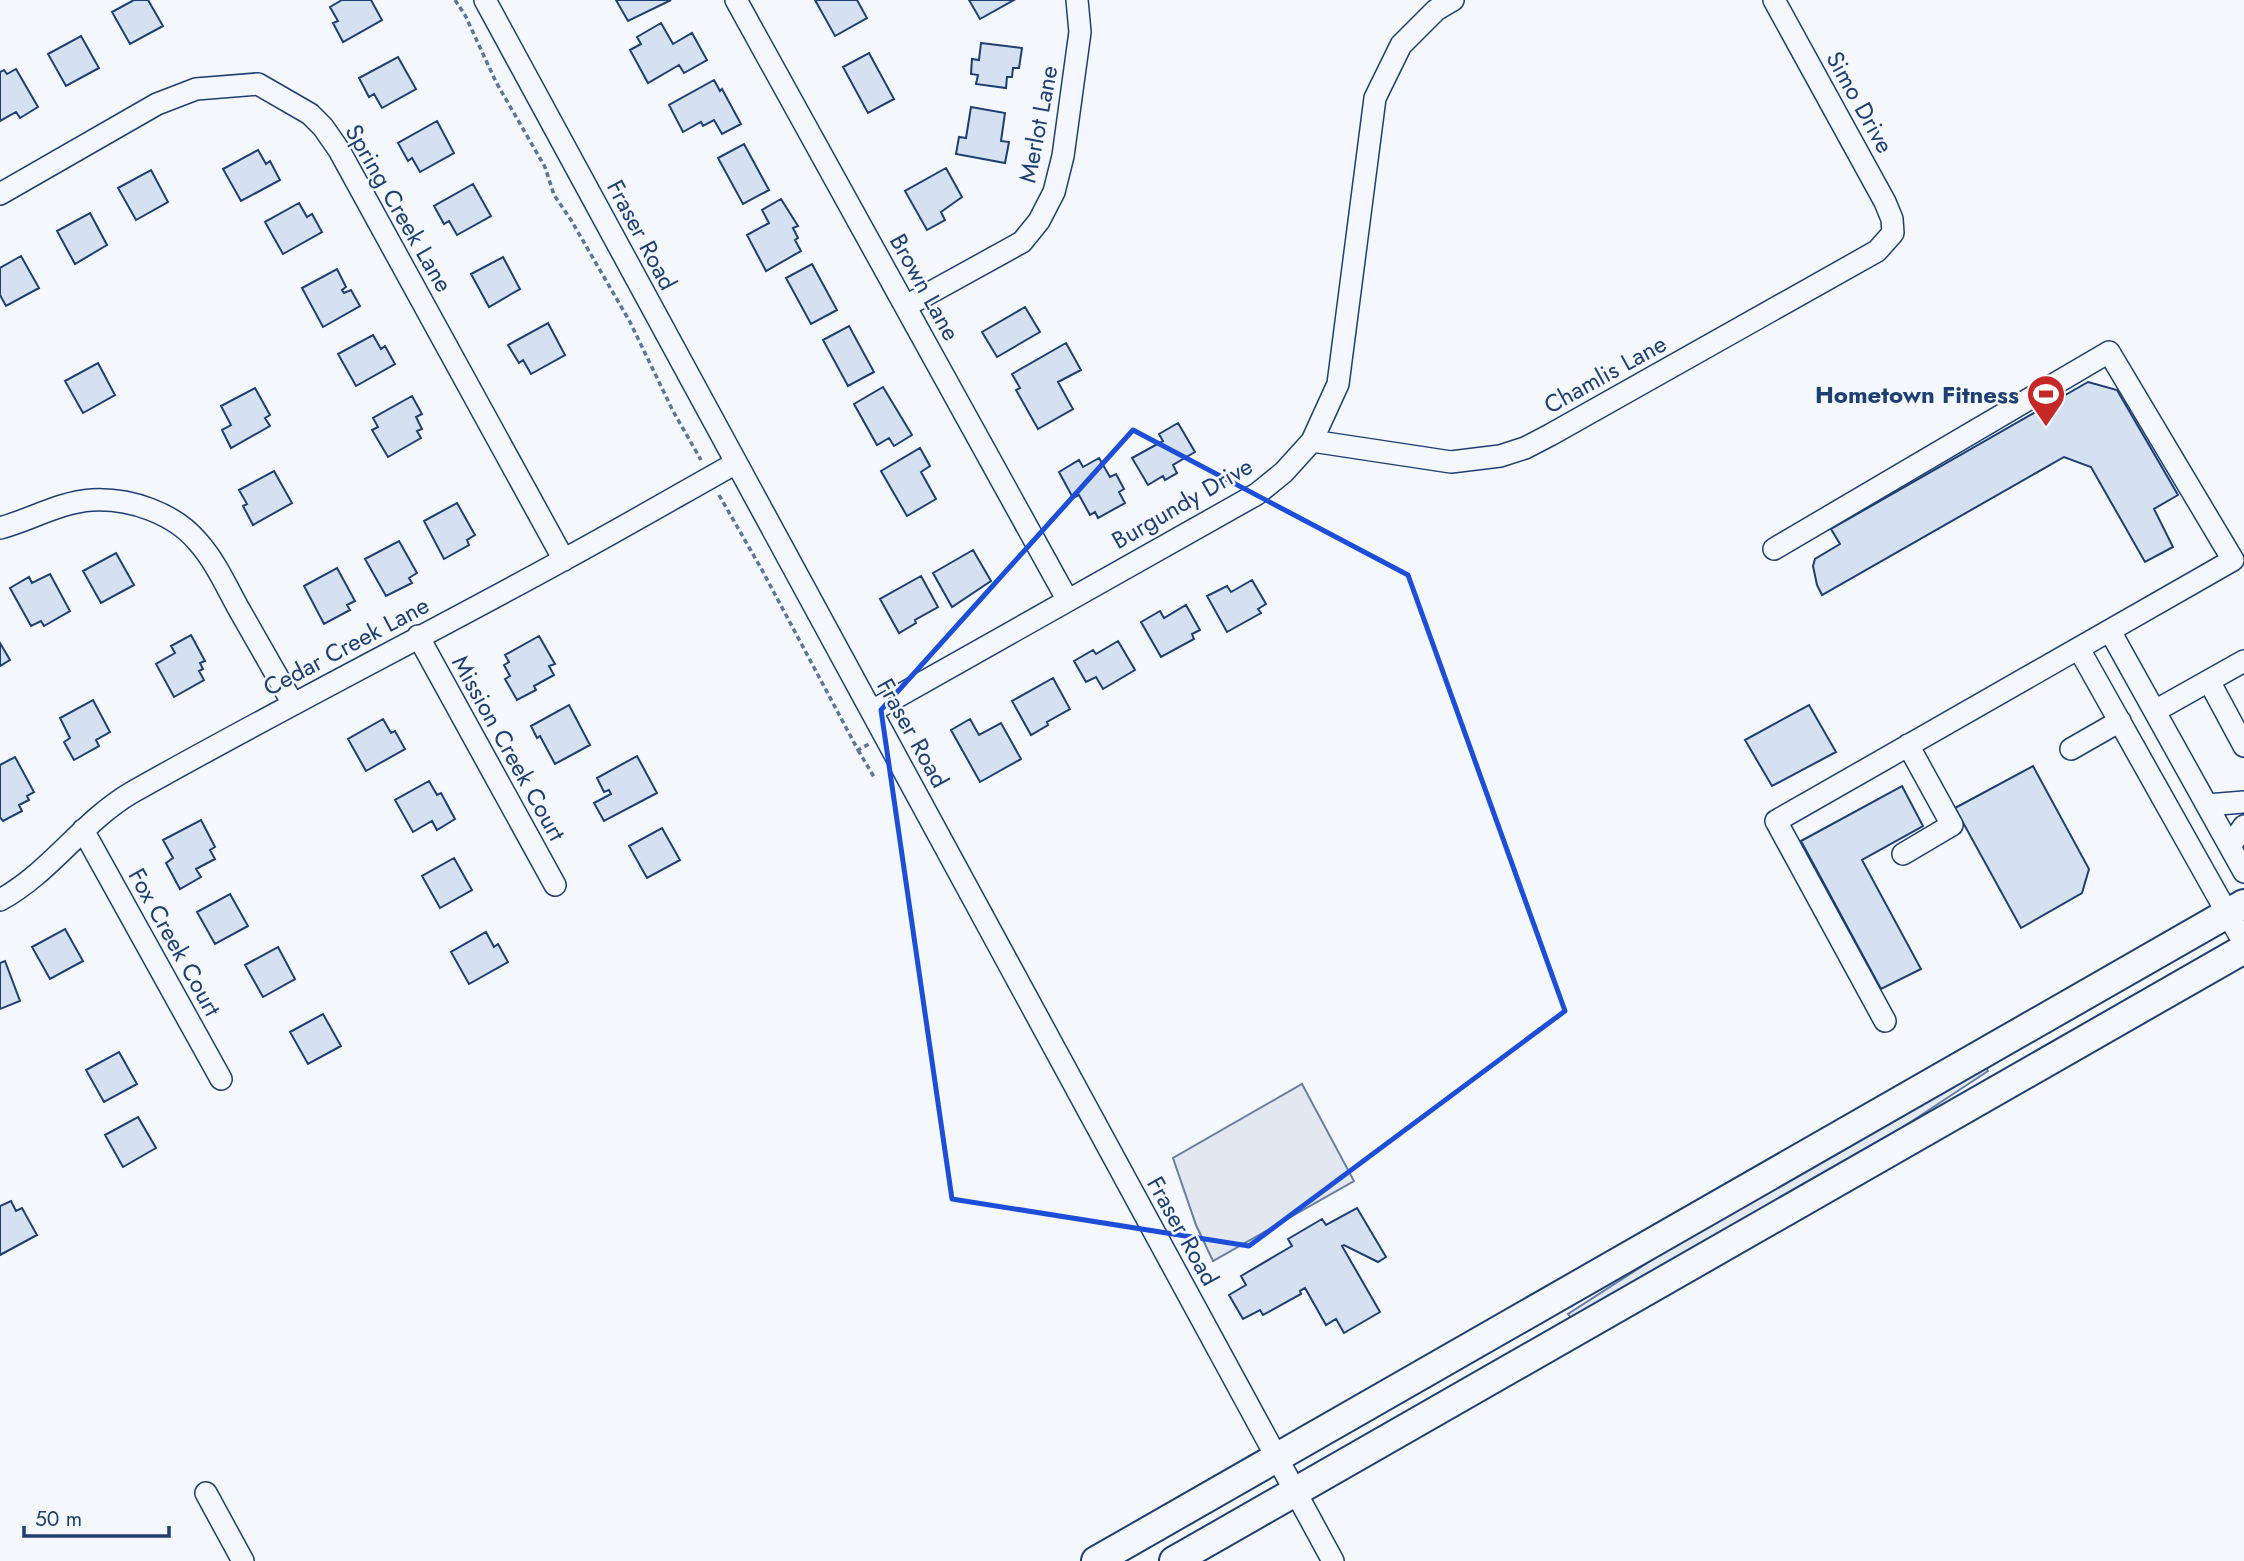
<svg xmlns="http://www.w3.org/2000/svg" width="2244" height="1561" font-family="Jost,sans-serif">
	<style>
		.green { fill: #e3e9f0; stroke: #687fa3; stroke-width: 2 }
		.parking { fill: #e3e8f0; stroke: #687fa3; stroke-width: 2 }
		.building { fill: #d5e0f0; stroke: #1d3f73; stroke-width: 2 }
		.lines { fill: none; stroke-linecap: round; stroke-linejoin: round }
		.minor-casing { stroke: #1d3f73; stroke-width: 24 }
		.major-casing { stroke: #1d3f73; stroke-width: 32 }
		.path { stroke: #5e769c; stroke-width: 3.5; stroke-dasharray: 5 3.5; stroke-linecap: butt }
		.minor { stroke: #f4f7fb; stroke-width: 21 }
		.major { stroke: #f4f7fb; stroke-width: 28 }
		.marked { fill: none; stroke: #1d4ed8; stroke-width: 5; stroke-linejoin: round }
		.labels { text-anchor: middle; dominant-baseline: central; stroke-width: 5; stroke-linejoin: round; paint-order: stroke }
		.street-label { font-size: 24px; fill: #1d3f73; stroke: #f4f7fb }
		.poi-label { font-size: 24px; font-weight: bold; fill: #1d3f73; stroke: #f4f7fb; text-anchor: end }
	</style>
	<rect width="100%" height="100%" fill="#f4f7fb"/>
	<path class="green" d="M1986,1068L1988,1071L1897,1131L1572,1319L1568,1314L1661,1254Z"/>
	<path class="parking" d="M1302,1084L1354,1181L1213,1261L1196,1225L1173,1158Z"/>
	<path class="building" d="M134,0H148L163,26L130,44L112,12Z
		M342,0H371L382,20L343,42L333,23L338,21L330,7Z
		M616,0H671L628,21Z
		M815,0H857L867,18L835,36Z
		M969,0H1014L980,19Z
		M661,23L673,44L692,33L707,60L684,73L679,65L648,83L630,50L641,44L637,37Z
		M81,36L99,68L66,86L48,54Z
		M981,43L1022,48L1019,68H1013L1012,77H1007L1006,88L976,84L978,75L971,74L972,59L979,60Z
		M869,53L894,99L868,113L843,67Z
		M398,57L416,89L382,108L374,94L369,97L359,78Z
		M16,69L38,107L20,118L16,112L0,121V72L4,70L7,74Z
		M714,80L720,91L722,89L741,124L722,134L714,120L703,126L701,122L683,132L669,105Z
		M971,107L1005,113L1001,141L1009,142L1005,163L956,154L959,137L966,138Z
		M437,121L454,153L420,172L412,158L408,161L398,143Z
		M744,144L769,190L743,204L718,158Z
		M258,150L266,164L270,161L280,180L241,201L223,169Z
		M946,168L962,197L941,212L945,220L927,230L905,191Z
		M151,170L168,202L136,220L118,188Z
		M473,184L491,216L457,235L449,221L444,224L434,206Z
		M781,199L798,226L793,228L798,238L795,240L801,251L766,271L747,235L769,223L762,210Z
		M299,203L307,217L312,214L322,232L283,254L265,222Z
		M90,213L107,245L75,264L57,231Z
		M21,256L39,288L6,306L0,295V268Z
		M503,257L520,289L489,307L471,274Z
		M812,264L837,310L811,324L786,278Z
		M337,269L346,287L342,290L344,293L351,290L360,306L323,327L302,288Z
		M1025,307L1040,332L997,357L982,332Z
		M548,323L565,355L531,374L523,360L519,363L508,345Z
		M849,326L874,372L848,386L823,340Z
		M373,335L381,349L385,346L395,364L356,386L338,354Z
		M1066,343L1081,370L1058,382L1073,409L1038,429L1016,390L1020,388L1012,374Z
		M98,363L115,395L83,413L65,381Z
		M2088,382L2117,390L2178,495L2154,509L2173,547L2145,562L2091,467L2064,457L1822,595L1817,585L1813,566L1815,559L1840,544L1831,529Z
		M883,387L912,435L894,446L889,438L877,445L854,404Z
		M255,388L270,415L265,418L270,426L231,448L222,430L231,425L221,406Z
		M412,396L422,414L416,417L422,429L417,431L421,438L388,457L372,430L378,427L373,418Z
		M1178,423L1195,452L1173,465L1177,473L1165,480L1163,476L1148,485L1132,458L1163,441L1159,434Z
		M920,448L930,466L921,472L936,499L907,516L881,471Z
		M1099,458L1110,477L1116,474L1124,489L1119,492L1125,503L1098,518L1095,512L1090,515L1079,495L1073,498L1059,472L1079,460L1083,467Z
		M274,471L292,503L253,525L243,506L247,504L239,490Z
		M457,503L475,535L467,540L469,545L444,559L424,521Z
		M399,541L417,573L409,578L412,583L386,596L365,559Z
		M973,550L991,581L952,607L933,573Z
		M116,553L134,585L101,603L83,571Z
		M337,568L355,601L347,605L350,610L324,624L304,586Z
		M50,574L70,611L44,626L41,621L31,626L10,588L29,577L32,583Z
		M921,576L938,607L915,620L916,623L899,633L880,599Z
		M1252,580L1266,604L1258,609L1261,613L1227,632L1207,596L1227,586L1231,592Z
		M1186,605L1200,630L1192,634L1194,639L1161,657L1141,622L1160,611L1164,618Z
		M191,635L205,661L200,663L203,669L199,671L204,680L174,697L156,664L175,653L171,646Z
		M539,636L555,664L549,666L554,675L534,686L536,690L517,700L505,679L510,676L504,665L509,662L505,655Z
		M1118,641L1135,670L1103,689L1096,677L1086,682L1074,661L1093,650L1096,654Z
		M0,643L10,660L0,666Z
		M1053,678L1070,709L1047,722L1048,725L1031,735L1012,701Z
		M93,700L110,732L96,740L99,746L74,760L64,742L70,738L60,718Z
		M569,705L590,745L555,764L540,736L537,738L531,726Z
		M1809,705L1836,752L1772,786L1745,740Z
		M383,719L391,733L395,731L405,749L366,771L348,739Z
		M970,719L979,735L1001,723L1021,759L980,782L951,730Z
		M637,756L657,793L604,821L594,803L611,794L609,790L604,792L597,778Z
		M15,757L34,792L27,796L29,800L19,805L22,811L3,821L0,817V765Z
		M2033,766L2089,869L2082,893L2021,928L1955,808Z
		M429,781L437,795L441,793L455,819L437,830L432,821L413,832L395,800Z
		M1902,786L1923,826L1862,860L1921,969L1881,989L1801,841Z
		M201,820L215,847L210,850L215,859L196,869L201,877L180,889L166,863L173,858L163,840Z
		M662,828L680,860L647,878L629,846Z
		M454,858L472,890L440,908L422,876Z
		M230,894L248,926L215,944L197,912Z
		M65,929L83,961L50,979L32,947Z
		M486,932L494,947L498,944L508,962L469,984L451,952Z
		M278,947L295,979L263,997L245,965Z
		M5,961L20,1001L0,1009V963Z
		M323,1014L341,1046L308,1064L290,1032Z
		M119,1052L137,1084L104,1102L86,1070Z
		M138,1117L156,1148L123,1167L105,1135Z
		M11,1201L16,1211L22,1208L37,1235L0,1255V1206Z
		M1357,1208L1386,1257L1378,1262L1344,1245L1342,1246L1380,1312L1344,1333L1336,1319L1326,1325L1305,1288L1300,1291L1301,1294L1263,1315L1260,1310L1243,1319L1229,1295L1246,1285L1241,1276L1292,1246L1288,1239L1322,1219L1326,1225Z"/>
	<g class="lines">
		<defs>
			<path id="minor" d="M485,0L1333,1561
				M736,0L1067,599
				M0,194L157,104L196,89L258,84L310,114L323,127L339,150L564,560
				M906,306L1022,242L1039,221L1054,192L1063,156L1080,32L1077,0
				M1312,441L1451,462L1500,456L1525,448L1550,435L1877,251L1893,233L1892,219L1885,202L1774,0
				M0,528C30,520 60,502 92,500C130,498 174,513 198,542C216,562 227,588 240,611C258,642 275,673 293,704
				M1774,549L2109,352L2233,560L1776,821L1885,1021
				M2110,631L2244,872
				M418,636L555,885
				M2079,649L2244,943
				M2209,681L2244,746
				M872,711L1257,494L1284,472L1312,441L1338,384L1375,98L1401,45L1436,10L1453,0
				M2155,711L2244,661
				M2071,749L2120,721
				M2207,805L2244,802
				M83,830L221,1079
				M2230,846L2244,826
				M1903,854L1952,825L1908,745
				M0,900C50,873 82,822 131,793C274,712 421,638 565,559C622,528 679,495 736,463
				M206,1493L243,1561"/>
			<path id="major" d="M1096,1561L2244,904
				M1174,1561L2244,949"/>
		</defs>
		<use href="#minor" class="minor-casing"/>
		<use href="#major" class="major-casing"/>
		<path class="path" d="M455,0L465,15L496,82L545,167L554,195L571,220L630,322L673,411L701,460
			M719,495L762,570L858,750L869,744
			M858,750L874,777"/>
		<use href="#minor" class="minor"/>
		<use href="#major" class="major"/>
	</g>
	<path class="marked" d="M1133,430L1408,575L1565,1011L1249,1246L952,1199L881,710Z"/>
	<defs>
		<symbol id="stadium-pin" viewBox="-11 -11 22 30"><path d="M0 17L-7.5 6A9.5 9.5 0 1 1 7.5 6Z" fill="#c62828" stroke="#f4f7fb"/><path d="M0-5a6.5 5 0 1 0 0 10a6.5 5 0 1 0 0-10ZM-3.5-1.8h7v3.6h-7Z" fill="#fff"/></symbol>
	</defs>
	<g fill-rule="evenodd">
		<use href="#stadium-pin" x="2024" y="372" width="44" height="60"/>
	</g>
	<g class="labels">
		<g class="street-label">
			<text transform="translate(1860 102) rotate(61)">Simo Drive</text>
			<text transform="translate(1038 124) rotate(-79)">Merlot Lane</text>
			<text transform="translate(399 208) rotate(60)">Spring Creek Lane</text>
			<text transform="translate(642 235) rotate(62)">Fraser Road</text>
			<text transform="translate(925 287) rotate(61)">Brown Lane</text>
			<text transform="translate(1605 374) rotate(-29)">Chamlis Lane</text>
			<text transform="translate(1182 503) rotate(-30)">Burgundy Drive</text>
			<text transform="translate(346 646) rotate(-28)">Cedar Creek Lane</text>
			<text transform="translate(913 733) rotate(61)">Fraser Road</text>
			<text transform="translate(509 748) rotate(61)">Mission Creek Court</text>
			<text transform="translate(175 942) rotate(61)">Fox Creek Court</text>
			<text transform="translate(1183 1231) rotate(61)">Fraser Road</text>
		</g>
		<g class="poi-label">
			<text x="2019" y="394">Hometown Fitness</text>
		</g>
	</g>
	<path d="M24 1526v10h145v-10" fill="none" stroke="#1d3f73" stroke-width="3.5"/>
	<text x="35" y="1526" font-size="21" fill="#1d3f73" stroke="#f4f7fb" stroke-width="5" paint-order="stroke">50 m</text>
</svg>
